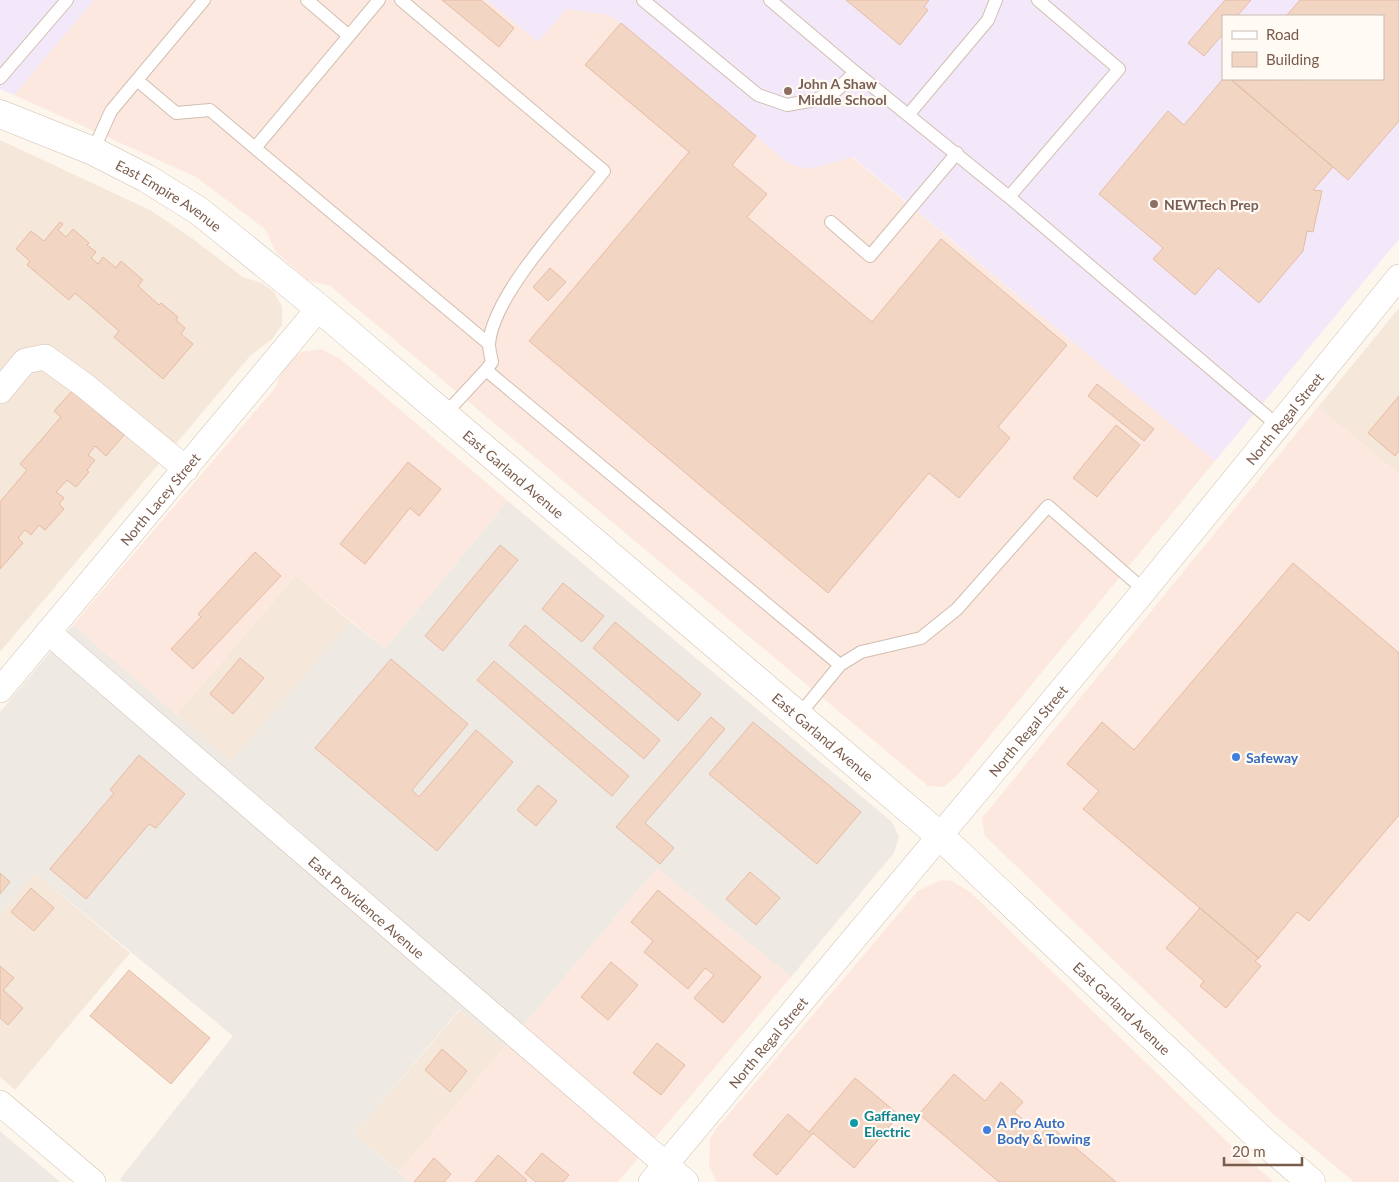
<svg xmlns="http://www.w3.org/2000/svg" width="1399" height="1182" font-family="Lato,sans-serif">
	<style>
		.residential { fill: #f5e8da }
		.commercial { fill: #fde8e0 }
		.industrial { fill: #efe9e4 }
		.education { fill: #f3e8fa; fill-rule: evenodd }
		.building { fill: #f3d5c3; stroke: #e6bba3 }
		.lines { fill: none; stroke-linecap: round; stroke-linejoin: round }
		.service-casing { stroke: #d1beb0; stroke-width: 14 }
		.minor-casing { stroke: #d1beb0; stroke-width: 26 }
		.tertiary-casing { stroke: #d1beb0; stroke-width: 29 }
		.service { stroke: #fff; stroke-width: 12 }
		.minor { stroke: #fff; stroke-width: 25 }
		.tertiary { stroke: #fff; stroke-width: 28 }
		.education-dot { fill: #8d6e63; stroke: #fffaf3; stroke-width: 2 }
		.shop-dot { fill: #3f7fe0; stroke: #fffaf3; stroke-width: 2 }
		.culture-dot { fill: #0f9aa8; stroke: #fffaf3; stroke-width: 2 }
		.labels { text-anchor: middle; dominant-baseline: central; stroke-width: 4.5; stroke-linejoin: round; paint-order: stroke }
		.education-label { font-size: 14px; font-weight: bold; fill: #785e54; stroke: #fffaf3; text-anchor: start }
		.street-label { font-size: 14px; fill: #7a5c4d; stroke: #fffaf3 }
		.shop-label { font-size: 14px; font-weight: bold; fill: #366cbe; stroke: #fffaf3; text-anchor: start }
		.culture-label { font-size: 14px; font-weight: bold; fill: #0d838f; stroke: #fffaf3; text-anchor: start }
	</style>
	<rect width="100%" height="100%" fill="#fdf6ec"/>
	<path class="residential" d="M0,140L150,210L193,239L243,277L262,283L274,292L282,307V325L272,339L250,356L0,652Z
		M1399,308V474L1318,407Z
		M296,575L351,622L231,763L176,715Z
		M35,873L130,953L15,1090L0,1077V914Z
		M461,1009L505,1047L399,1172L354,1134Z"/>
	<path class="commercial" d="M94,0H487L538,42L566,9L610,15L789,164L809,169L852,157L1215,461L956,777L943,787L928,786L330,286L308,280L276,252L265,229L196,177L14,95Z
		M321,349L339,358L508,501L385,649L296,575L176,715L73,625L275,388L284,366L301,352Z
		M1318,407L1399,474V1182H1354L1274,1115L985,836L982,818Z
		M657,868L791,977L618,1182H410L399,1172Z
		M941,880L952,881L970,892L1238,1152L1274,1182H717L709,1166L710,1139L716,1129L918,891Z"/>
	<path class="industrial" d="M508,501L892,822L899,837L894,853L791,977L657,868L505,1047L460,1009L354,1134L410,1182H123L120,1179L233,1036L35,873L0,914V712L73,625L231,762L351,622L385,649Z
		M0,1131L60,1182H0Z"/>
	<path class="education" d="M0,0H94L14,95L0,89Z
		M487,0H1399V239L1215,461L853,157L809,169L789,164L610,15L567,9L538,42ZM1223,16H1383V79H1223Z"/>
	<path class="building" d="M442,0H481L514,28L499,47Z
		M846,0H929L924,7L928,10L900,45Z
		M1225,0H1251L1237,16H1223V34L1204,56L1188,43Z
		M1300,0H1399V121L1348,180L1232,80L1383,79V16H1286Z
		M621,23L756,136L732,165L767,194L747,217L872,322L941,239L1067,345L998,427L1010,438L959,498L929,473L828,593L529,341L689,152L585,65Z
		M1223,79H1230L1333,167L1313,190L1322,191L1313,232L1307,231L1303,251L1259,303L1218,268L1195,295L1153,259L1163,248L1099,194L1168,111L1184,125Z
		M60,222L63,224L58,230L66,237L73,229L89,243L87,245L96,252L91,258L98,264L103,257L116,268L121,261L143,280L138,286L159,305L161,303L178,317L176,320L185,328L181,334L193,344L163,379L114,337L119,331L75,293L69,300L27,265L30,261L16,249L31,231L44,241Z
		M550,268L566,282L548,301L533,287Z
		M1097,384L1154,429L1144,441L1088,396Z
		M72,391L124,435L106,456L95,446L88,455L95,460L87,470L89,472L76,487L67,480L56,492L64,498L59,504L64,509L45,530L39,525L31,535L25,530L18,538L23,543L0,569V502L27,470L20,464L61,417L54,411Z
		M1399,396V451L1395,456L1368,433Z
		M1116,425L1140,445L1097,497L1073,478Z
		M408,462L441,489L419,516L410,508L365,564L340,544Z
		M500,545L518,560L443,651L425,636Z
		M255,552L281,576L193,669L171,649L201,617L198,614Z
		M1293,563L1399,653V815L1309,921L1297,912L1259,958L1083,809L1099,791L1067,764L1102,722L1134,750Z
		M563,583L604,616L582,642L542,609Z
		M615,622L701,694L678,721L593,648Z
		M525,625L660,740L644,759L509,645Z
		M240,658L264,678L233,714L210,694Z
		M391,659L468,724L412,790L419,797L476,730L513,762L437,851L315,748Z
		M494,661L629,776L612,796L477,680Z
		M711,717L725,729L645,823L674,848L660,864L616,827Z
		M753,722L861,812L817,864L709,774Z
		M139,755L185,794L156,828L149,824L86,899L50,869L114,793L110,790Z
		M538,785L557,801L536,826L517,810Z
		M750,872L780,898L756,925L726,899Z
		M0,873L10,882L0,894Z
		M31,888L54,908L34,931L11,912Z
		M658,890L761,977L723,1023L694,998L714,975L705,968L688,989L644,952L653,941L631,922Z
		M1200,908L1259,958L1255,961L1261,966L1226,1008L1200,986L1204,981L1166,948Z
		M611,962L638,985L608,1020L581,997Z
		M0,966L14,978L3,990L23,1008L8,1025L0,1018Z
		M129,970L210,1038L171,1084L90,1016Z
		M657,1043L685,1065L661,1095L633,1073Z
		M442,1049L467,1071L450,1092L425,1070Z
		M954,1074L985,1101L1001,1082L1023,1102L1014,1112L1041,1135L1049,1125L1116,1182H999L919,1114Z
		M855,1078L899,1115L854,1168L813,1133L777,1175L753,1155L788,1114L809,1132Z
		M542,1153L569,1175L563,1182H536L525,1173Z
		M498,1155L527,1180L525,1182H475Z
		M434,1158L451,1174L444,1182H414Z"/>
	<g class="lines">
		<defs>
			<path id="service" d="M307,0L349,36
				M379,0L255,148L489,344
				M401,0L604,171C572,212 493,293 489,344C489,349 491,357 492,362L486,370
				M643,0L758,95L787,105L815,100L837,90L855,72L770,0
				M855,72L1009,197L1277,425
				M0,78L67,0
				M137,80L176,113L210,110L255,148
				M909,114L988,20L996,0
				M93,151L111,111L204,0
				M1009,197L1119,69L1038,0
				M831,222L870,256L957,153
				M445,414L486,370L840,665L799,715
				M840,665L861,652L921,638L957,609L1048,506L1144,590"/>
			<g id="minor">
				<path d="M0,391L25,361L45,357L84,385L186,469"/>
				<path id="s1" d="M48,632L686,1182"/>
				<path id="s2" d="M0,690L319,308"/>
				<path d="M0,1103L93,1182"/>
				<path id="s3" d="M651,1182L1139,597L1399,277"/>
			</g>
			<g id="tertiary">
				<path id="s4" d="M0,114L93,151L146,178L199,211L319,308L939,835L1262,1140L1311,1182"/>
			</g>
		</defs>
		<use href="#service" class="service-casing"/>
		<use href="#minor" class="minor-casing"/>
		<use href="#tertiary" class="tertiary-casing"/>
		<use href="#service" class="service"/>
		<use href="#minor" class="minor"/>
		<use href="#tertiary" class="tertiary"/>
	</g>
	<g class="education-dot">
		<circle cx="788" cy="91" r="5"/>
		<circle cx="1154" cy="204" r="5"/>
	</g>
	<g class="shop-dot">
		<circle cx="1236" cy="757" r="5"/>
		<circle cx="987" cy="1130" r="5"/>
	</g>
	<circle class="culture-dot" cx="854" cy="1123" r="5"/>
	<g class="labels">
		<g class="education-label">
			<text x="798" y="83">John A Shaw<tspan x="798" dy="16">Middle School</tspan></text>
			<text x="1164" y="204">NEWTech Prep</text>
		</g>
		<g class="street-label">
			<text stroke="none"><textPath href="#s4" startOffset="188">East Empire Avenue</textPath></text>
			<text stroke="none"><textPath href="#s3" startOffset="992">North Regal Street</textPath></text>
			<text stroke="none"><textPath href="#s4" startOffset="632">East Garland Avenue</textPath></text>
			<text stroke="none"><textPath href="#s2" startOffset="249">North Lacey Street</textPath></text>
			<text stroke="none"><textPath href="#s3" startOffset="588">North Regal Street</textPath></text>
			<text stroke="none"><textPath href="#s4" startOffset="1038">East Garland Avenue</textPath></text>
			<text stroke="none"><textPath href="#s1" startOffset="421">East Providence Avenue</textPath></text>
			<text stroke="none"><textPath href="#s4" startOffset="1442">East Garland Avenue</textPath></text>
			<text stroke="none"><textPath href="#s3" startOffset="182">North Regal Street</textPath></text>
		</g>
		<g class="shop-label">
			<text x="1246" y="757">Safeway</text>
			<text x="997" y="1122">A Pro Auto<tspan x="997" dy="16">Body &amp; Towing</tspan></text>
		</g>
		<g class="culture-label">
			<text x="864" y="1115">Gaffaney<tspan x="864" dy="16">Electric</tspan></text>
		</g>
	</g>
	<rect x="1222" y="15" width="162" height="65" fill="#fffaf3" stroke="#cabbb1"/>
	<rect x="1232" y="31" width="25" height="8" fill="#ffffff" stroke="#cabbb1"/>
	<text x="1266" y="40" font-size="15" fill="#7a5c4d">Road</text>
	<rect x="1232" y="52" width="25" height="15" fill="#f3d5c3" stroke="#cabbb1"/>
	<text x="1266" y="65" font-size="15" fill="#7a5c4d">Building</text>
	<path d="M1224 1157v8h78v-8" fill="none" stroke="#7a5c4d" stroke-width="2.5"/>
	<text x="1232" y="1157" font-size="15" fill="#7a5c4d" stroke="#fffaf3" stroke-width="4" paint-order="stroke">20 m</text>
</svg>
